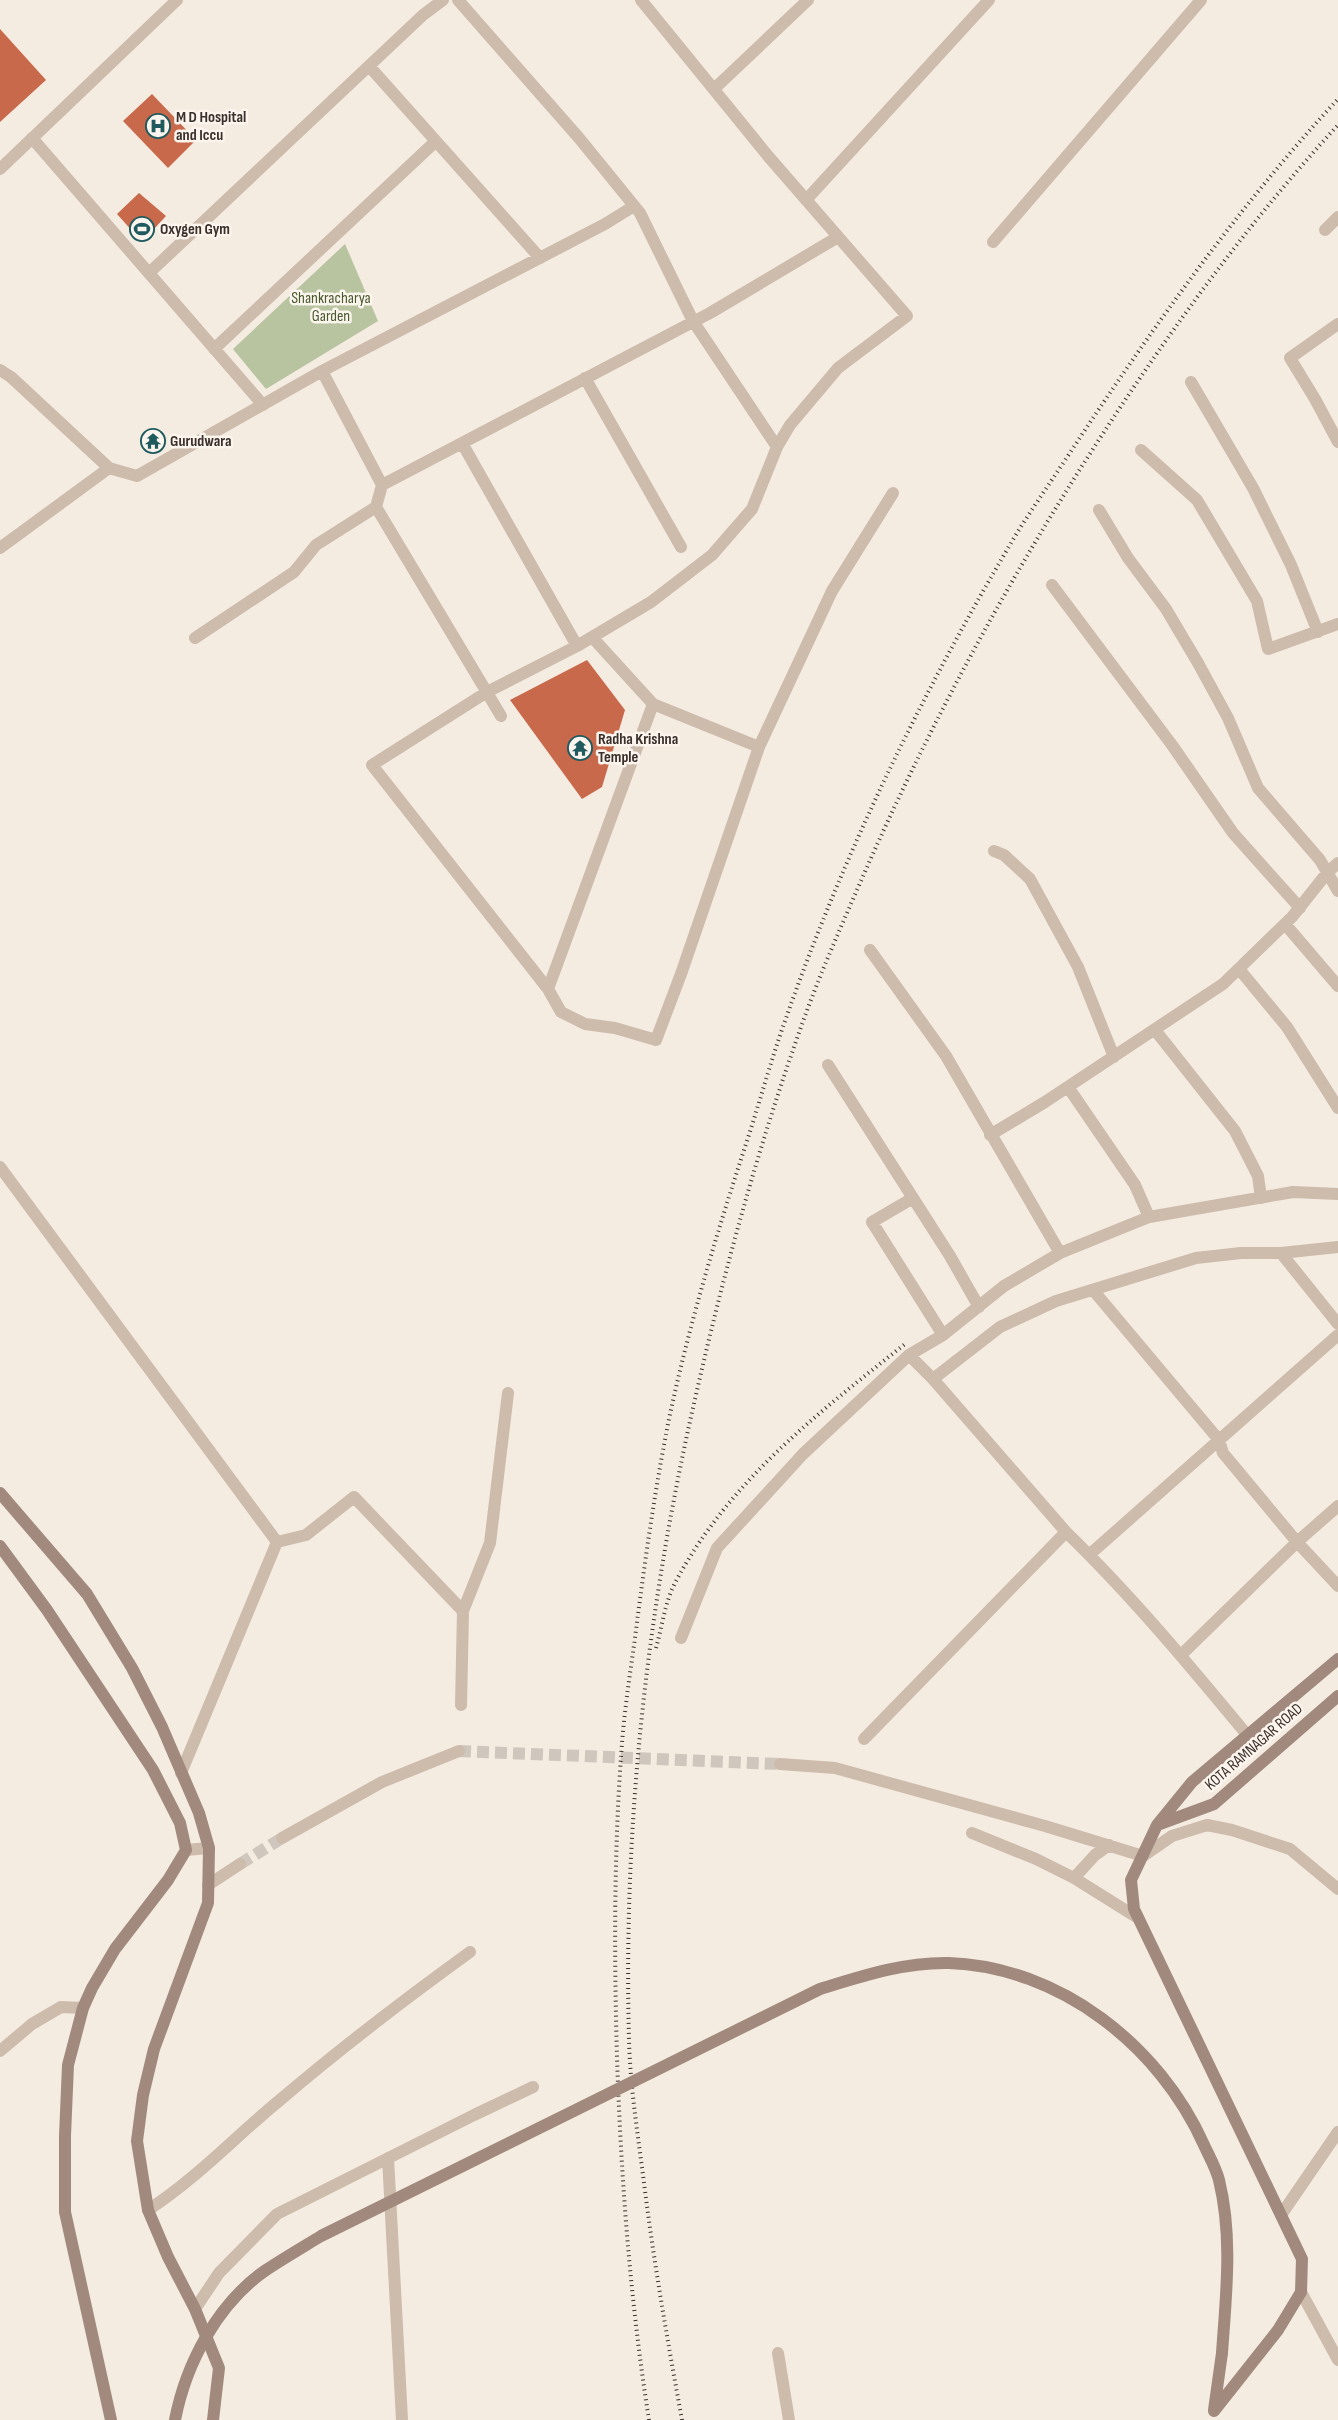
<svg xmlns="http://www.w3.org/2000/svg" width="1338" height="2420" font-family="'Sofia Sans Condensed',sans-serif">
	<style>
		.green { fill: #b8c4a0 }
		.building { fill: #c8694b }
		.lines { fill: none; stroke-linecap: round; stroke-linejoin: round }
		.street-tunnel { stroke: #cfc6bd; stroke-width: 12; stroke-dasharray: 12 6; stroke-linecap: butt }
		.street { stroke: #cdbbac; stroke-width: 12 }
		.secondary { stroke: #a18a7d; stroke-width: 12 }
		.rail { stroke: #3b302b; stroke-width: 4; stroke-dasharray: 1 4; stroke-linecap: butt }
		.secondary-bridge { stroke: #a18a7d; stroke-width: 12 }
		.labels { text-anchor: middle; dominant-baseline: central; stroke-width: 5; stroke-linejoin: round; paint-order: stroke }
		.poi-label { font-size: 16px; font-weight: bold; fill: #3b302b; stroke: #fbf5ee; text-anchor: start }
		.park-label { font-size: 16px; fill: #4a5a2e; stroke: #fbf5ee }
		.street-label { font-size: 16px; fill: #3b302b; stroke: #fbf5ee }
	</style>
	<rect width="100%" height="100%" fill="#f4ebe1"/>
	<path class="green" d="M345,244L378,321L266,389L233,349Z"/>
	<path class="building" d="M0,29L46,80L0,122Z
		M152,94L196,140L168,168L123,121Z
		M139,193L166,216L142,242L117,214Z
		M587,660L625,710L602,787L582,799L510,700Z"/>
	<g class="lines">
		<path class="street-tunnel" d="M459,1751L780,1764
			M240,1864L282,1838"/>
		<path class="street" d="M458,0L579,138L640,213L693,321L777,447
			M369,66L540,258
			M714,89L808,0
			M32,138L263,405
			M0,169L177,0
			M806,200L989,0
			M1325,230L1338,217
			M993,242L1201,0
			M149,273L423,15L443,0
			M1338,324L1290,358L1315,399L1338,442
			M214,349L436,141
			M0,370L11,377L109,468
			M322,371L382,485
			M585,378L681,547
			M1191,382L1253,488L1291,565L1318,632
			M462,443L577,646
			M1141,450L1197,500L1257,601L1268,649L1338,624
			M1099,510L1128,558L1166,609L1198,663L1228,718L1258,788L1320,860L1338,891
			M0,548L109,468L137,476L322,371L605,224L634,206
			M1052,585L1172,745L1233,833L1300,908
			M592,637L653,704L548,989L372,765L487,692L577,646L651,602L712,555L752,509L777,447L790,425L838,368L907,316L768,156L641,0
			M195,638L294,572L316,545L376,507
			M653,704L759,747
			M501,716L376,507L382,485L710,313L838,237
			M994,851L1004,855L1030,879L1078,967L1114,1057
			M1285,924L1338,986
			M870,950L946,1056L1060,1253
			M1239,969L1287,1027L1338,1108
			M548,989L561,1012L585,1024L615,1028L656,1040L681,974L759,747L832,591L893,493
			M1155,1030L1235,1131L1258,1176L1261,1198
			M828,1065L950,1256L979,1307
			M1068,1087L1135,1185L1149,1217
			M990,1135L1045,1102L1223,984L1292,917L1327,873L1338,863
			M0,1167L277,1542
			M913,1198L872,1222L943,1335
			M1281,1253L1338,1324
			M1093,1290L1219,1440L1223,1453L1297,1542L1338,1586
			M909,1355L933,1379L1066,1532C1131,1595 1190,1666 1248,1736
			M933,1379L1000,1327L1056,1301L1196,1258L1241,1253H1281L1338,1247
			M1089,1555L1338,1335
			M681,1638L717,1548L803,1454L909,1355L943,1335L1004,1286L1060,1253L1149,1217L1293,1192L1338,1194
			M1181,1655L1297,1542L1338,1506
			M461,1705L463,1611L490,1543L508,1393
			M864,1739L1066,1532
			M780,1764L835,1768L1045,1826L1143,1856L1172,1836L1207,1825L1232,1830L1290,1849L1338,1889
			M181,1773L277,1542L306,1535L354,1497L463,1611
			M972,1833L1036,1859L1074,1878L1138,1918
			M282,1838L382,1782L459,1751
			M186,1850L209,1848
			M1074,1878L1095,1855L1109,1845
			M208,1885L240,1864
			M0,2051L32,2024L61,2007L83,2008
			M388,2158L402,2420
			M148,2210C196,2179 236,2136 280,2100C341,2048 405,1999 470,1952
			M1281,2215L1338,2132
			M1301,2292L1338,2360
			M195,2309L219,2273L277,2214L474,2115L533,2087
			M778,2353L789,2420"/>
		<path class="secondary" d="M0,1493L87,1594L132,1668L162,1727L199,1813L209,1848L208,1903L154,2049L143,2095L137,2141L148,2210L168,2257L195,2309L219,2368L213,2420
			M0,1546L47,1610L153,1770L180,1823L186,1850L168,1880L115,1949L92,1988L83,2008L68,2065L65,2136V2212L111,2420
			M1157,1825L1214,1804L1338,1696
			M1214,2410L1222,2353
			M1214,2411L1278,2330L1301,2292L1302,2259L1134,1909L1131,1880L1157,1825L1192,1782L1338,1659"/>
		<path class="rail" d="M656,1648C662,1627 665,1602 675,1583C728,1482 818,1413 905,1344
			M649,2420C630,2300 621,2178 617,2057C614,1952 614,1847 622,1743C625,1705 631,1668 636,1630C645,1560 655,1489 669,1419C689,1325 717,1232 747,1141C760,1101 771,1060 785,1021C844,852 925,687 1017,533C1037,501 1059,470 1079,439C1158,320 1241,204 1338,99
			M682,2420C667,2338 653,2257 643,2175C637,2129 630,2084 629,2039C623,1819 648,1600 698,1386C726,1264 759,1145 801,1027C820,973 844,920 867,867C932,721 1005,586 1091,452C1165,337 1246,225 1338,125"/>
		<path class="secondary-bridge" d="M175,2420C186,2363 218,2303 266,2270C284,2258 303,2247 321,2236L820,1989C862,1976 904,1962 949,1963C1060,1967 1160,2046 1204,2145C1209,2156 1216,2168 1219,2180C1233,2237 1226,2295 1222,2353"/>
	</g>
	<defs>
		<symbol id="hospital-ring" viewBox="-11 -11 22 22"><circle r="9.5" fill="#fbf5ee" stroke="#1f5a5e" stroke-width="1.5"/><path d="M-5-5h3v3.5h4V-5h3V5h-3V1.5h-4V5h-3Z" fill="#1f5a5e"/></symbol>
		<symbol id="stadium-ring" viewBox="-11 -11 22 22"><circle r="9.5" fill="#fbf5ee" stroke="#1f5a5e" stroke-width="1.5"/><path d="M0-5a6.5 5 0 1 0 0 10a6.5 5 0 1 0 0-10ZM-3.5-1.8h7v3.6h-7Z" fill="#1f5a5e"/></symbol>
		<symbol id="temple-ring" viewBox="-11 -11 22 22"><circle r="9.5" fill="#fbf5ee" stroke="#1f5a5e" stroke-width="1.5"/><path d="M0-6L5-2H3V0L6.5 2.5H4V6H1.5V3h-3V6H-4V2.5H-6.5L-3 0V-2H-5Z" fill="#1f5a5e"/></symbol>
	</defs>
	<g fill-rule="evenodd">
		<use href="#hospital-ring" x="144" y="112" width="28" height="28"/>
		<use href="#stadium-ring" x="128" y="215" width="28" height="28"/>
		<use href="#temple-ring" x="139" y="427" width="28" height="28"/>
		<use href="#temple-ring" x="566" y="734" width="28" height="28"/>
	</g>
	<g class="labels">
		<g class="poi-label">
			<text x="176" y="117">M D Hospital<tspan x="176" dy="18">and Iccu</tspan></text>
			<text x="160" y="229">Oxygen Gym</text>
			<text x="170" y="441">Gurudwara</text>
			<text x="598" y="739">Radha Krishna<tspan x="598" dy="18">Temple</tspan></text>
		</g>
		<g class="park-label">
			<text x="331" y="298">Shankracharya<tspan x="331" dy="18">Garden</tspan></text>
		</g>
		<g class="street-label">
			<text transform="translate(1254 1747) rotate(-41)">KOTA RAMNAGAR ROAD</text>
		</g>
	</g>
</svg>
